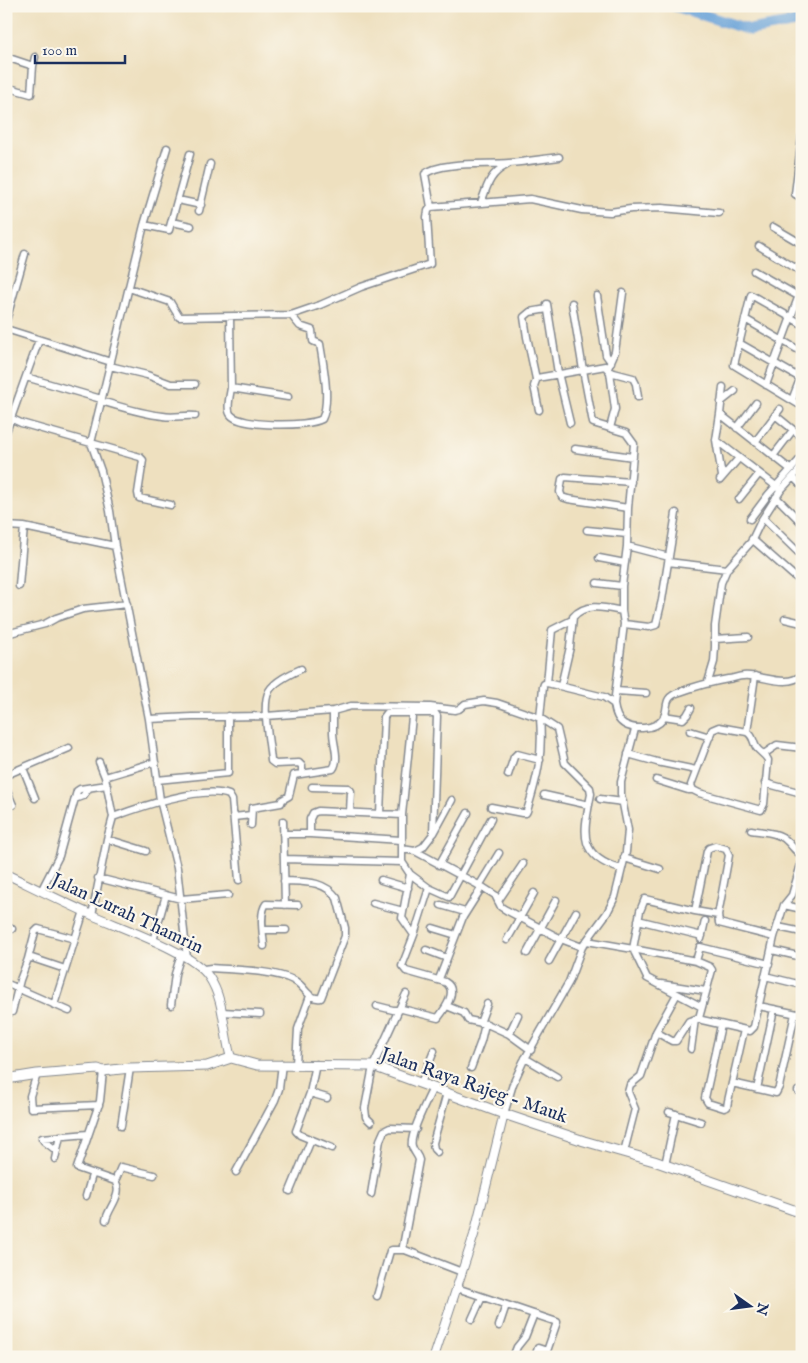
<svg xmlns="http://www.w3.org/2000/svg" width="808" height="1363" font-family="'IM FELL English',serif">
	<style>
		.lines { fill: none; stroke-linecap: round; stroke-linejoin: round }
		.river { stroke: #69a2d8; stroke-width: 11 }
		.minor-casing { stroke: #84888e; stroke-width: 9 }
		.tertiary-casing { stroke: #84888e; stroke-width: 10 }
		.secondary-casing { stroke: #84888e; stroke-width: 11 }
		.minor { stroke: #fff; stroke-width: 6 }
		.tertiary { stroke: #fff; stroke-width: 8 }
		.secondary { stroke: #fff; stroke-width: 9 }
		.labels { text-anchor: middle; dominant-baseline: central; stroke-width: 4.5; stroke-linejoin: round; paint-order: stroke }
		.street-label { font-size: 19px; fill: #1b2f5e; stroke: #fbf7ec }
	</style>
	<rect width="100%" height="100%" fill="#fbf7ec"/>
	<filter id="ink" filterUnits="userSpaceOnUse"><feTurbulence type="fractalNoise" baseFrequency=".02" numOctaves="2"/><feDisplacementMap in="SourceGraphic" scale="10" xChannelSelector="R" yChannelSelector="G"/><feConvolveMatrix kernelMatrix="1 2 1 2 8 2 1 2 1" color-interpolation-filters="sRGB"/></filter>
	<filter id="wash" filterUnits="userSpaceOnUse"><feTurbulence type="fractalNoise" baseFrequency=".0096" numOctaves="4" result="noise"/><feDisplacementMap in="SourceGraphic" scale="20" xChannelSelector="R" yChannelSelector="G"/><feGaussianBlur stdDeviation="1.12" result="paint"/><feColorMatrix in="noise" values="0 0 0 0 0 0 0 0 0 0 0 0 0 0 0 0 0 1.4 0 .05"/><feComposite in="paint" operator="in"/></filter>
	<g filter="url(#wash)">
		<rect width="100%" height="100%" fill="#eee0bf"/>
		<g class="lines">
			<path class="river" d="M675,6L750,30L802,21"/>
		</g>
	</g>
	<g filter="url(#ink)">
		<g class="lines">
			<defs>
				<path id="minor" d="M6,8L7,6
					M6,57L33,66L31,94L6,87
					M33,66L35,57
					M802,136L795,194L802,198
					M167,148L144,225L169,230L190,154
					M178,200L201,205
					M481,203C487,186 490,173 507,165
					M431,207L425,174C440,161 488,165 509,163C526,162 542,159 559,157
					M199,211L210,164
					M172,222L191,226
					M144,225L91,443L101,471L110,511L115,546L149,719L160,800L177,868L187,958
					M773,227L802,244
					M759,246L802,272
					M754,271L798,296
					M129,288L170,302L179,317L291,315L320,305L361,287L430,264L427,217L428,211L431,207L530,199L582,210L610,212L631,209L662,208L719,213
					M597,296L606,355L611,362
					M572,303L583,370L605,366L610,372L615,409L610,428
					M547,304L558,373L570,423
					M230,317L231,388L288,397
					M745,319L802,352
					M6,321L25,254
					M6,329L111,362
					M739,343L802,379
					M110,366L147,375L171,384H195
					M608,368L615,352L623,293
					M610,372L633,378L636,384L638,397
					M26,377L101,399
					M536,379L527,337L524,317L530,312L547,309
					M766,385L802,287
					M723,387L720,414L790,469
					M231,388C230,395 226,410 231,415C241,427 308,427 322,419C331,401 323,364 320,344L313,341L312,330L300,326L291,315
					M792,400L800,379
					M101,401C121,407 142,414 163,416C173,418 184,415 195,416
					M721,402L735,391
					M798,404L734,365L751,295L802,324
					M539,410L534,386L537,378L583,370L593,423L626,433L634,444L628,508L627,546L622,586V611L624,624L614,704C615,712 617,720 624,724C634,730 655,730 663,719C670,708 661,698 680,692C696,686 711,682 728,679C733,679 738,676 743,676C763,674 785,689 802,675
					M720,414L716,440L722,476
					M775,415L802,437
					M6,416L21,423L140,457L143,460L138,493L139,498L171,505
					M737,428L756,403
					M6,432L39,340
					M716,440L781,490
					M755,442L780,409
					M575,449L633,457
					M773,456L793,430
					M793,477L802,486
					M720,480L739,458
					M776,497L802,523
					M739,499L759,474
					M628,508L568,499L562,497L560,492L562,479L565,477L631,482
					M763,518L802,556
					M750,519L768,495L802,457
					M6,526L24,527L115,546
					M587,530L627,534
					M752,539L794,576L798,579H802
					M627,546L669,557
					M599,558L625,563
					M668,562L727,569
					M597,583L622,586
					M19,586L24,527
					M785,619L802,623
					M624,624L649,627L656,625L662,600L676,513
					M6,634L45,624L56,618L83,609L127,604
					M714,639L748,637
					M301,669C290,674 275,681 269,691C261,706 270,744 271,761L275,764L299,763L302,766V773
					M708,682L714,662L715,647V626L721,583L727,569L751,542L761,521L781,490L802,467
					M547,683L552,630L572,620
					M561,686L570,647L573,617C586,602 606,608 622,611
					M616,691L646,693
					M413,707L402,815V849L415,851L484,888L495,895L501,907L506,910L561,939L582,947
					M664,716L683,719L687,715L691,708
					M540,718L557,729L565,763L590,788L591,794C584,831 576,856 621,869
					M149,719L192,717L266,716L333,711L351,706L430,707L455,710L459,709L465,704L484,701L497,703L540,718L543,687L544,684L547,683L604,697L614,704
					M690,731L710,737
					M747,732L719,727L712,730L691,785L693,790L699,793L761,810L764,804L768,760C765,754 759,752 756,747C752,740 754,736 747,732L755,676
					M628,754L657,762L696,770
					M764,754L777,745L802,748
					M23,768L35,798
					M6,775L69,748
					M508,775L514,757L517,754L540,760
					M105,777L155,762
					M157,780L228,773V716
					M656,780L688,790H693
					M765,783L798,792L802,791
					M312,787L348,788L351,791L350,812
					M6,789L13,805
					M544,795L589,805
					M75,799L83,796L89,788
					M600,799L623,802
					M491,807L522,813H526L527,811C538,775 543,755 540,718
					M380,814L384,717L387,713H435L437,716L433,834L423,847L415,851
					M113,817C140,807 202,785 229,795L232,800L239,880
					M234,817L251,815
					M283,821L285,905
					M251,825L252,808L281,803L282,800L289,796L294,775L333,769C340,759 333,744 333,732C333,725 333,718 333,711
					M751,830C762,832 779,832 787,841C793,846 794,851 802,855
					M434,833L452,800
					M283,834H310
					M107,839L146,851
					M401,840L310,834V819L313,813L318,811L402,815
					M624,858L660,869
					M284,859L402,862V849
					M439,865L468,813
					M410,874L429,888L449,897L491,819
					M98,878L181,899L228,895
					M381,880L408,888
					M479,886L499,853
					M41,891L59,856L77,791L80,789L107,785
					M498,901L523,864
					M373,903L403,911
					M441,905L465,912
					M784,905L802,909
					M695,911L645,899L640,911L633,949L696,961L700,947L769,964
					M92,915L107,839L113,817L105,777L99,762
					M718,915L695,911L707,851L709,848L715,846L726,849L729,855L718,915L719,923L774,937
					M638,920L702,936
					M6,926L12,929
					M778,927L802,932
					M433,928L456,935
					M263,930H286
					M414,935L429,888
					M701,939L705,921
					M507,940L534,893
					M153,941L166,895
					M587,941L633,949L647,978L702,1007L699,1018L702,1020L750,1031L754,1027L774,937L784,905L792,895L802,861
					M264,946C263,934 259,913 266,904L298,905
					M426,950L447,958
					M772,950L802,957
					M527,953L556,900
					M28,959L35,932L38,929L75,939
					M549,961L576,912
					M696,961L710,967L712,970L702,1007
					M204,969L211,968C234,970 273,970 293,980C305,985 307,1000 321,998L345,936V928L337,898C324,880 304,882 284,881
					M765,976L802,985
					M439,979L463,917L482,887
					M661,984L706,991
					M10,985L69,1011
					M54,1005L84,911
					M171,1005L175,974L181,955
					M377,1006L393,1010L402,1009L438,1018C445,1009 459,990 445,982L406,971L402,966L414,935L402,918L410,874L402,862
					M447,1006L464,1013L468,1020L487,1024L509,1034
					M759,1006L802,1015
					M12,1012L20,980L28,959L32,958L65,969
					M222,1012L260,1014
					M518,1015L509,1034L531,1050
					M480,1023L487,1004
					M721,1025L705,1098L708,1103L724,1108L727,1107L728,1101L744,1030
					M656,1032L677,994
					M691,1049L695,1019
					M525,1058L557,1077
					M296,1064L298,1029L310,996
					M316,1064L310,1093L296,1131L300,1135L332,1148
					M471,1068L481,1041L485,1024
					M103,1071L100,1101L77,1168L115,1181L121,1167L154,1175
					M37,1074L30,1096L31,1108L99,1105
					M421,1083L434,1051
					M732,1083L776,1093L779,1087L795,1014
					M433,1088C428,1098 409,1136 412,1146C413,1151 418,1155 419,1160L403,1246L405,1250L462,1272
					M757,1089L774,1009
					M798,1091H802
					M310,1093L327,1098
					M669,1112L701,1122
					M504,1114L513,1084L523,1062L569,982L582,947L607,913L615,897L626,852L628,830L621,794V782L635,729
					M371,1122L366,1117L365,1108L373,1066L406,994
					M121,1126L130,1068
					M57,1151L44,1141L42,1138L88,1134
					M437,1152L434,1149L433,1143L447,1093
					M624,1152L635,1109L628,1092L630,1085L641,1076L656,1032L672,1041H676L689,1021L699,1018
					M55,1159L60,1136
					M665,1165L676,1114
					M236,1172L275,1100L279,1089L282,1064
					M290,1191L311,1140
					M371,1194L380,1140L384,1131L390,1128L416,1129
					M86,1196L92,1175
					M106,1220C108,1208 124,1194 115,1181
					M457,1288L557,1322L547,1351L538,1348L535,1357
					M377,1296L390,1251L392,1250H405
					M472,1319L482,1297
					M499,1326L506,1305
					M513,1357L517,1347L525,1337L534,1314"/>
				<path id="tertiary" d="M6,874C35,888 63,902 92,915C121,928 193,952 209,977C225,1001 223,1031 231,1058
					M434,1357L474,1235L504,1114"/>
				<path id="secondary" d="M6,1079L37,1074L98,1069L103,1071L130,1068L207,1066L231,1058L257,1065L373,1066L504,1114L584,1141L654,1161L802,1213"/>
			</defs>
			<use href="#minor" class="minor-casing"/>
			<use href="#tertiary" class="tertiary-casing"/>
			<use href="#secondary" class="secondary-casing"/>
			<use href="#minor" class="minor"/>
			<use href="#tertiary" class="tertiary"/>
			<use href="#secondary" class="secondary"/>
		</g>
	</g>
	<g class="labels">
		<g class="street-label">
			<text transform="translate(127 914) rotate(25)">Jalan Lurah Thamrin</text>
			<text transform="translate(474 1086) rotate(19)">Jalan Raya Rajeg - Mauk</text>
		</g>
	</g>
	<rect width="808" height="1363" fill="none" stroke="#fbf7ec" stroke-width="25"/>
	<g transform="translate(750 1306) rotate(104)" stroke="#fbf7ec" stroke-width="4" paint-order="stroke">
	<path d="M0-4L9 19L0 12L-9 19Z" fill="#1b2f5e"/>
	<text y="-8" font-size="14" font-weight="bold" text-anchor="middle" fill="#1b2f5e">N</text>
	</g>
	<path d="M35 55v8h90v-8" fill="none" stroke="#1b2f5e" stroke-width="2.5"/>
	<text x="42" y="55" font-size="15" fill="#1b2f5e" stroke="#fbf7ec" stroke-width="4" paint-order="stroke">100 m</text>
</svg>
